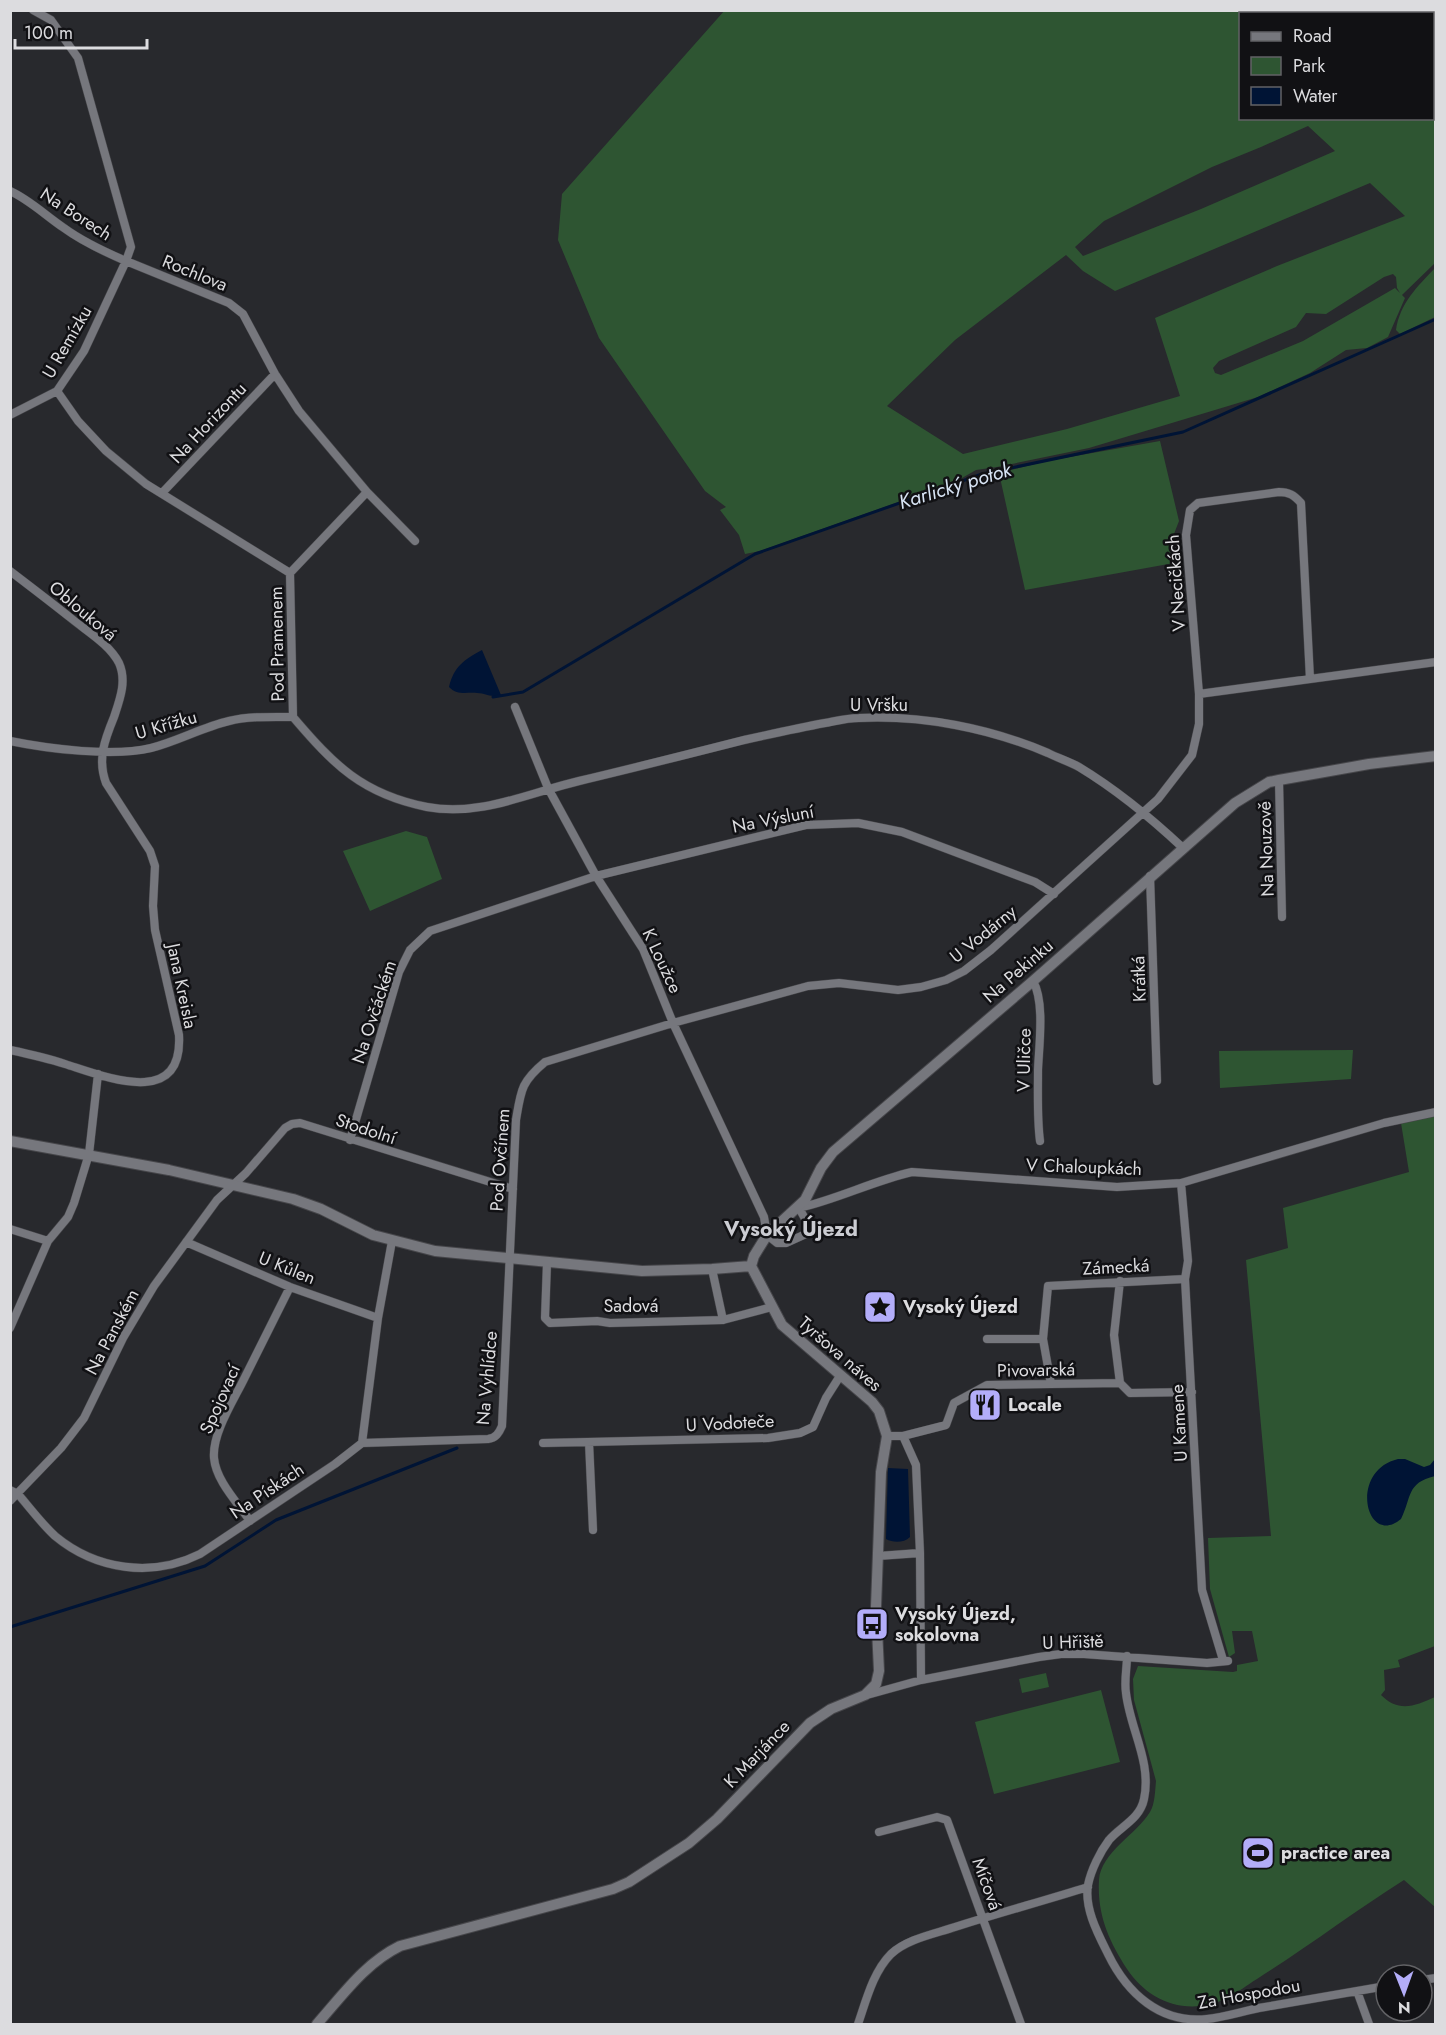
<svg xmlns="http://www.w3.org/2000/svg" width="1446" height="2035" font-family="Jost,sans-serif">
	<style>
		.green { fill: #2e5532; fill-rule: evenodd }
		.water { fill: #001435 }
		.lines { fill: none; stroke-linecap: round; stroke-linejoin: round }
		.stream { stroke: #001435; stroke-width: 3 }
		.minor-casing { stroke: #46464a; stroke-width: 9 }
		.tertiary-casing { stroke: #46464a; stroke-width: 12 }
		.minor { stroke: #76777d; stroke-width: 8 }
		.tertiary { stroke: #76777d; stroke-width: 10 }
		.labels { text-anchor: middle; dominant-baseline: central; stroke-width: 5; stroke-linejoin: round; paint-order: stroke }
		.street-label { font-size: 18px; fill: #dcdcdf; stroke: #111114 }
		.poi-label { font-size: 18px; font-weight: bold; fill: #dcdcdf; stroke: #111114; text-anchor: start }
		.water-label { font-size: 20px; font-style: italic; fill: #d9e5f5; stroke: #111114 }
		.quarter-label { font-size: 21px; font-weight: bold; fill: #cbccd2; stroke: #111114 }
	</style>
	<rect width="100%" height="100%" fill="#28292d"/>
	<path class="green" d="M725,10L1435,11V263L1402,295L1405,298L1388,337L1367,348L1346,350L1310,373L1258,397L1089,448L997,467L976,470L955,482L760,551L745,554L739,535L720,510L726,507L705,491L599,338L558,240L562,194ZM1240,14H1432V118H1240ZM1308,126L1335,151L1201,209L1083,256L1075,247L1104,221L1212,167L1261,147ZM1370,183L1405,216L1277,266L1155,318L1180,396L1067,429L963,454L887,406L955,340L1066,255L1083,271L1115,291ZM1393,274L1396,277L1397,288L1400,293L1395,288L1303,341L1221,375L1215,373L1213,368L1219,361L1296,327L1306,313L1326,314L1384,277Z
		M1435,268V317L1400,334L1396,330C1400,303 1417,287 1435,268Z
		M1160,441L1179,521L1172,539L1176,554L1174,563L1025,590L999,473L1047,461Z
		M406,831L427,837L442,879L370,911L343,851Z
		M1353,1050L1351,1079L1220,1088L1219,1051Z
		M1435,1115V1646L1398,1660L1400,1667L1384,1670L1385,1690L1381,1695C1399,1713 1415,1706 1435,1697V1907L1404,1880C1355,1911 1309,1946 1260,1977C1242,1988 1223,2005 1200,2006C1169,2009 1144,1994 1127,1969C1109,1941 1097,1915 1099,1880C1101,1852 1137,1834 1150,1812C1155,1804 1155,1791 1156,1781L1134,1700L1133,1679L1138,1666L1233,1672L1237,1671V1665L1258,1661L1252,1631H1232L1235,1653L1229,1657L1210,1589L1208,1538L1271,1536L1246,1260L1288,1248L1283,1208L1409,1172L1401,1123Z
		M1046,1673L1049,1687L1022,1693L1019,1679Z
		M1101,1690L1120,1762L994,1794L975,1722Z"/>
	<path class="water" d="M482,650L501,695C488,698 487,693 477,693C466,692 458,696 449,687C454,666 464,660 482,650Z
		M1398,1459H1405L1424,1467L1430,1465L1435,1459V1476C1406,1483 1412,1497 1401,1519C1366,1548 1348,1471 1398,1459Z
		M888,1468L908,1469L910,1537C904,1543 893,1543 886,1539Z"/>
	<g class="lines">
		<path class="stream" d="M493,697L523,692L755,554L982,474L1183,432L1436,319
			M10,1627L205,1566L276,1520L457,1448"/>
		<defs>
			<path id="minor" d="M33,10L51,20L78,58L131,247L126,261L229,303L243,314L275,374L299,411L367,492L415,541
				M10,191C30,200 46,216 64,228C83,242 105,252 126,261L84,351L57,391L10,415
				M57,391L78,421L106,451L146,484L290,573
				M367,492L290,573L293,717C334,765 362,794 427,807C480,817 528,793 579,781C634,768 689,754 744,740C771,734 798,728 825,723C836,721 847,718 859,718C923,715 989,728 1048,753C1058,758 1070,762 1079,767C1117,790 1151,818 1183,848
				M162,493L275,374
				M10,571C31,587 52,603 72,619C88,632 110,645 119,663C127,681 120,699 114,717C105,739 97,759 106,783L150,851L155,866L153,906L155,930L179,1035C183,1109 106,1077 65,1064C47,1058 29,1054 10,1050
				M1310,679L1436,662
				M515,707L548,788L596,876L643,949L673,1023L764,1217L767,1235L777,1243H786L808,1233V1224L799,1208C838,1199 873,1181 912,1172L1117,1187L1181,1183L1384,1123L1436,1112
				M10,741C49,749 114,757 151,748C178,741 203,727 229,721C250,716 272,717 293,717
				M1279,780L1282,917
				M1150,876L1157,1081
				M1033,981C1045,1002 1039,1045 1038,1070C1038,1094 1037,1118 1040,1141
				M350,1140L399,972L410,950L430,931L596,876L806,825L858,823L902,832L1035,882L1054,894
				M1181,1183L1188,1261L1185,1279L1202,1590L1223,1660
				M10,1229L48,1241
				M186,1242L290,1287L378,1318
				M547,1263L545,1318L550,1323L597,1321L610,1323L723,1320L772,1307
				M712,1269L723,1320
				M10,1328L48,1241L68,1217L74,1203L89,1154L98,1074
				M987,1339H1043
				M1120,1383L1130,1393L1192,1392
				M1051,1384L1043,1339L1048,1286L1185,1279
				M887,1436H903L916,1465L920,1553L921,1680
				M903,1436L946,1425L954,1403L987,1385L1120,1383L1114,1335L1120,1281
				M589,1442L593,1530
				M362,1443L488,1439C496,1438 499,1433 502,1426L516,1120C521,1090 521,1082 545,1062L673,1023L808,986L839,983L898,990L921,987L946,980L964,971L991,950L1158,799L1192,755L1199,724V694L1186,535L1190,510L1198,503L1279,492C1289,492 1294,495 1301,503L1310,679L1199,694
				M543,1443L768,1438L800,1433L813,1427L826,1398L840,1376
				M10,1490L18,1494C30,1508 41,1523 55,1536C96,1570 152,1578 200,1554L335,1464L362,1443L378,1318L392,1241
				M10,1501L61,1448L84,1418L123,1338L154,1286L217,1200L246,1173L285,1128L292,1124L300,1123L513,1189
				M250,1521C238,1503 216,1481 214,1458C212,1433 234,1400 245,1377C260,1347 275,1317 290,1287
				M878,1556L920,1553
				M1127,1656C1127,1668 1124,1681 1126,1693C1130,1729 1152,1762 1144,1799C1140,1819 1121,1826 1109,1840C1100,1852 1091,1870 1088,1885C1084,1908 1098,1934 1108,1954C1127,1993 1160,2024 1207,2019C1226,2017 1246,2010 1265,2007C1305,2000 1346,1993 1386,1986
				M867,1695L921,1680L1039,1657L1061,1654H1084L1207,1663L1228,1661
				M879,1832L937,1817L947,1820L1021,2024
				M1422,1980L1436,1978
				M1357,1991L1369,2024
				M858,2024C866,2001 873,1972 891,1954C907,1939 934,1934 955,1927C999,1913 1043,1901 1088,1887"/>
			<path id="tertiary" d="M10,1141L169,1170L293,1199L321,1209L373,1235L435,1251L642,1271L712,1269L751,1266
				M751,1266L754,1256L767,1235L805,1200L821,1168L833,1152L1033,981L1235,803L1269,782L1279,780L1369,764L1436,756
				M317,2024C342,1996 365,1963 400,1946L613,1889L629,1882L689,1843L717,1819L810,1723L831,1709L865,1695L876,1684L879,1671L876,1607L881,1472L887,1436L879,1411L872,1402L782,1325L751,1266"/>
		</defs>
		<use href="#minor" class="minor-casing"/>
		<use href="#tertiary" class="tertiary-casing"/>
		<use href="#minor" class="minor"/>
		<use href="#tertiary" class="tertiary"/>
	</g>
	<defs>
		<symbol id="sight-square" viewBox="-11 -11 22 22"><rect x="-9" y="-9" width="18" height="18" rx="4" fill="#b3adf9" stroke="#111114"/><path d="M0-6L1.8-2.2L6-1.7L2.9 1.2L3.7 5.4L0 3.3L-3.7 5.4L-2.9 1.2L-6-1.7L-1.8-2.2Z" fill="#111"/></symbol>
		<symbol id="restaurant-square" viewBox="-11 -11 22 22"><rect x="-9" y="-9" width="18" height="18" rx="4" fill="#b3adf9" stroke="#111114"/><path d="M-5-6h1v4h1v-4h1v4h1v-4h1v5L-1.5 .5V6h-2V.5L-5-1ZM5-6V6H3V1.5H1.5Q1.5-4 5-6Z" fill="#111"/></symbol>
		<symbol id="bus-square" viewBox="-11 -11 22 22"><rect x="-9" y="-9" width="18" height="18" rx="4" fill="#b3adf9" stroke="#111114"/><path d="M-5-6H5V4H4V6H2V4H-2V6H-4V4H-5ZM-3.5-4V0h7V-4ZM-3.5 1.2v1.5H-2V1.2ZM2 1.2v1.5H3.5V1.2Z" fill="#111"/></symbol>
		<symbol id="stadium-square" viewBox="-11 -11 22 22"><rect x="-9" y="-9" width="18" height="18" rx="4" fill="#b3adf9" stroke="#111114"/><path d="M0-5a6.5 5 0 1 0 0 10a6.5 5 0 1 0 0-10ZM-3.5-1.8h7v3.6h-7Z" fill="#111"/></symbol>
	</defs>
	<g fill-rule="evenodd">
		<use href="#sight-square" x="861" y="1288" width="38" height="38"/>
		<use href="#restaurant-square" x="966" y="1386" width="38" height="38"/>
		<use href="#bus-square" x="853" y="1605" width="38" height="38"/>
		<use href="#stadium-square" x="1239" y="1834" width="38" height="38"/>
	</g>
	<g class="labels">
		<g class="street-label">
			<text transform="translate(76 214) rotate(33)">Na Borech</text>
			<text transform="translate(195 273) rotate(22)">Rochlova</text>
			<text transform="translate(67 342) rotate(-60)">U Remízku</text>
			<text transform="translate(208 423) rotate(-47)">Na Horizontu</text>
			<text transform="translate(1176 583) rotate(-94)">V Necičkách</text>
			<text transform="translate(83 611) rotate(40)">Oblouková</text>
			<text transform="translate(277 644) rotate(-91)">Pod Pramenem</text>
			<text x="879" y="705">U Vršku</text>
			<text transform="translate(166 725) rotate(-16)">U Křížku</text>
			<text transform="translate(773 819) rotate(-11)">Na Výsluní</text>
			<text transform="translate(1266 849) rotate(-92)">Na Nouzově</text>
			<text transform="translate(983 934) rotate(-39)">U Vodárny</text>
			<text transform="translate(662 961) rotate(65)">K Loužce</text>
			<text transform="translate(1018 971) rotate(-41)">Na Pekinku</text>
			<text transform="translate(1139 979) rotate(-92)">Krátká</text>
			<text transform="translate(182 986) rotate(78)">Jana Kreisla</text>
			<text transform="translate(374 1012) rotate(-72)">Na Ovčáckém</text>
			<text transform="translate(1024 1060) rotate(-89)">V Uličce</text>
			<text transform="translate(366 1129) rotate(18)">Stodolní</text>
			<text transform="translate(500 1160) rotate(-86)">Pod Ovčínem</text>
			<text transform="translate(1084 1167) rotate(2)">V Chaloupkách</text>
			<text transform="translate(1116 1267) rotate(-3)">Zámecká</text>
			<text transform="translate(287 1268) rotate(22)">U Kůlen</text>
			<text x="631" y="1306">Sadová</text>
			<text transform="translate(112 1332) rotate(-62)">Na Panském</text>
			<text transform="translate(840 1354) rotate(41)">Tyršova náves</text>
			<text transform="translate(1036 1370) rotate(-1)">Pivovarská</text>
			<text transform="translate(487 1378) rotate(-85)">Na Vyhlídce</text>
			<text transform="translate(220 1399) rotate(-66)">Spojovací</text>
			<text transform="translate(730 1423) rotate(-3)">U Vodoteče</text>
			<text transform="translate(1179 1423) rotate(-93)">U Kamene</text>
			<text transform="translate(267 1491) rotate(-34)">Na Pískách</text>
			<text transform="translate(1073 1642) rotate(-2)">U Hřiště</text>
			<text transform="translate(757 1754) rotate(-46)">K Marjánce</text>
			<text transform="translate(987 1884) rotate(70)">Míčová</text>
			<text transform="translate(1249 1994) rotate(-10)">Za Hospodou</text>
		</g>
		<g class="poi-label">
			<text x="903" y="1307">Vysoký Újezd</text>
			<text x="1008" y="1405">Locale</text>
			<text x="895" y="1614">Vysoký Újezd,<tspan x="895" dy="21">sokolovna</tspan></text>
			<text x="1281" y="1853">practice area</text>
		</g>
		<g class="water-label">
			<text transform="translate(955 486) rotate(-17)">Karlický potok</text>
		</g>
		<g class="quarter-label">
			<text x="791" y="1229">Vysoký Újezd</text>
		</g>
	</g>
	<rect width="1446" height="2035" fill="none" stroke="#dcdcdf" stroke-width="24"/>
	<rect x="1239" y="12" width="195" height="108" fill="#111114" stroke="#626265" stroke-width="1.5"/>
	<rect x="1251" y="32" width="30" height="9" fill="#76777d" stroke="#626265" stroke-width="1.5"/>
	<text x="1293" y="42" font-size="18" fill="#dcdcdf">Road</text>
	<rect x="1251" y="57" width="30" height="18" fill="#2e5532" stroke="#626265" stroke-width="1.5"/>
	<text x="1293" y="72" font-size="18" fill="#dcdcdf">Park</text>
	<rect x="1251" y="87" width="30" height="18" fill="#001435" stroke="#626265" stroke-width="1.5"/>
	<text x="1293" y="102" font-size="18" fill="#dcdcdf">Water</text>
	<g transform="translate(1404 1993) rotate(179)"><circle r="28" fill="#111114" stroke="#626265" stroke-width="1.5"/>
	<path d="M0-4.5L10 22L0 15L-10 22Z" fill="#b3adf9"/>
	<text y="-9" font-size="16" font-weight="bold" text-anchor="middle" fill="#dcdcdf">N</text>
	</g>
	<path d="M15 39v9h132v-9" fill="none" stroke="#dcdcdf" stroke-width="3"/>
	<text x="24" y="39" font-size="18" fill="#dcdcdf" stroke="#111114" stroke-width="4.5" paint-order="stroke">100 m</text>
</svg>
